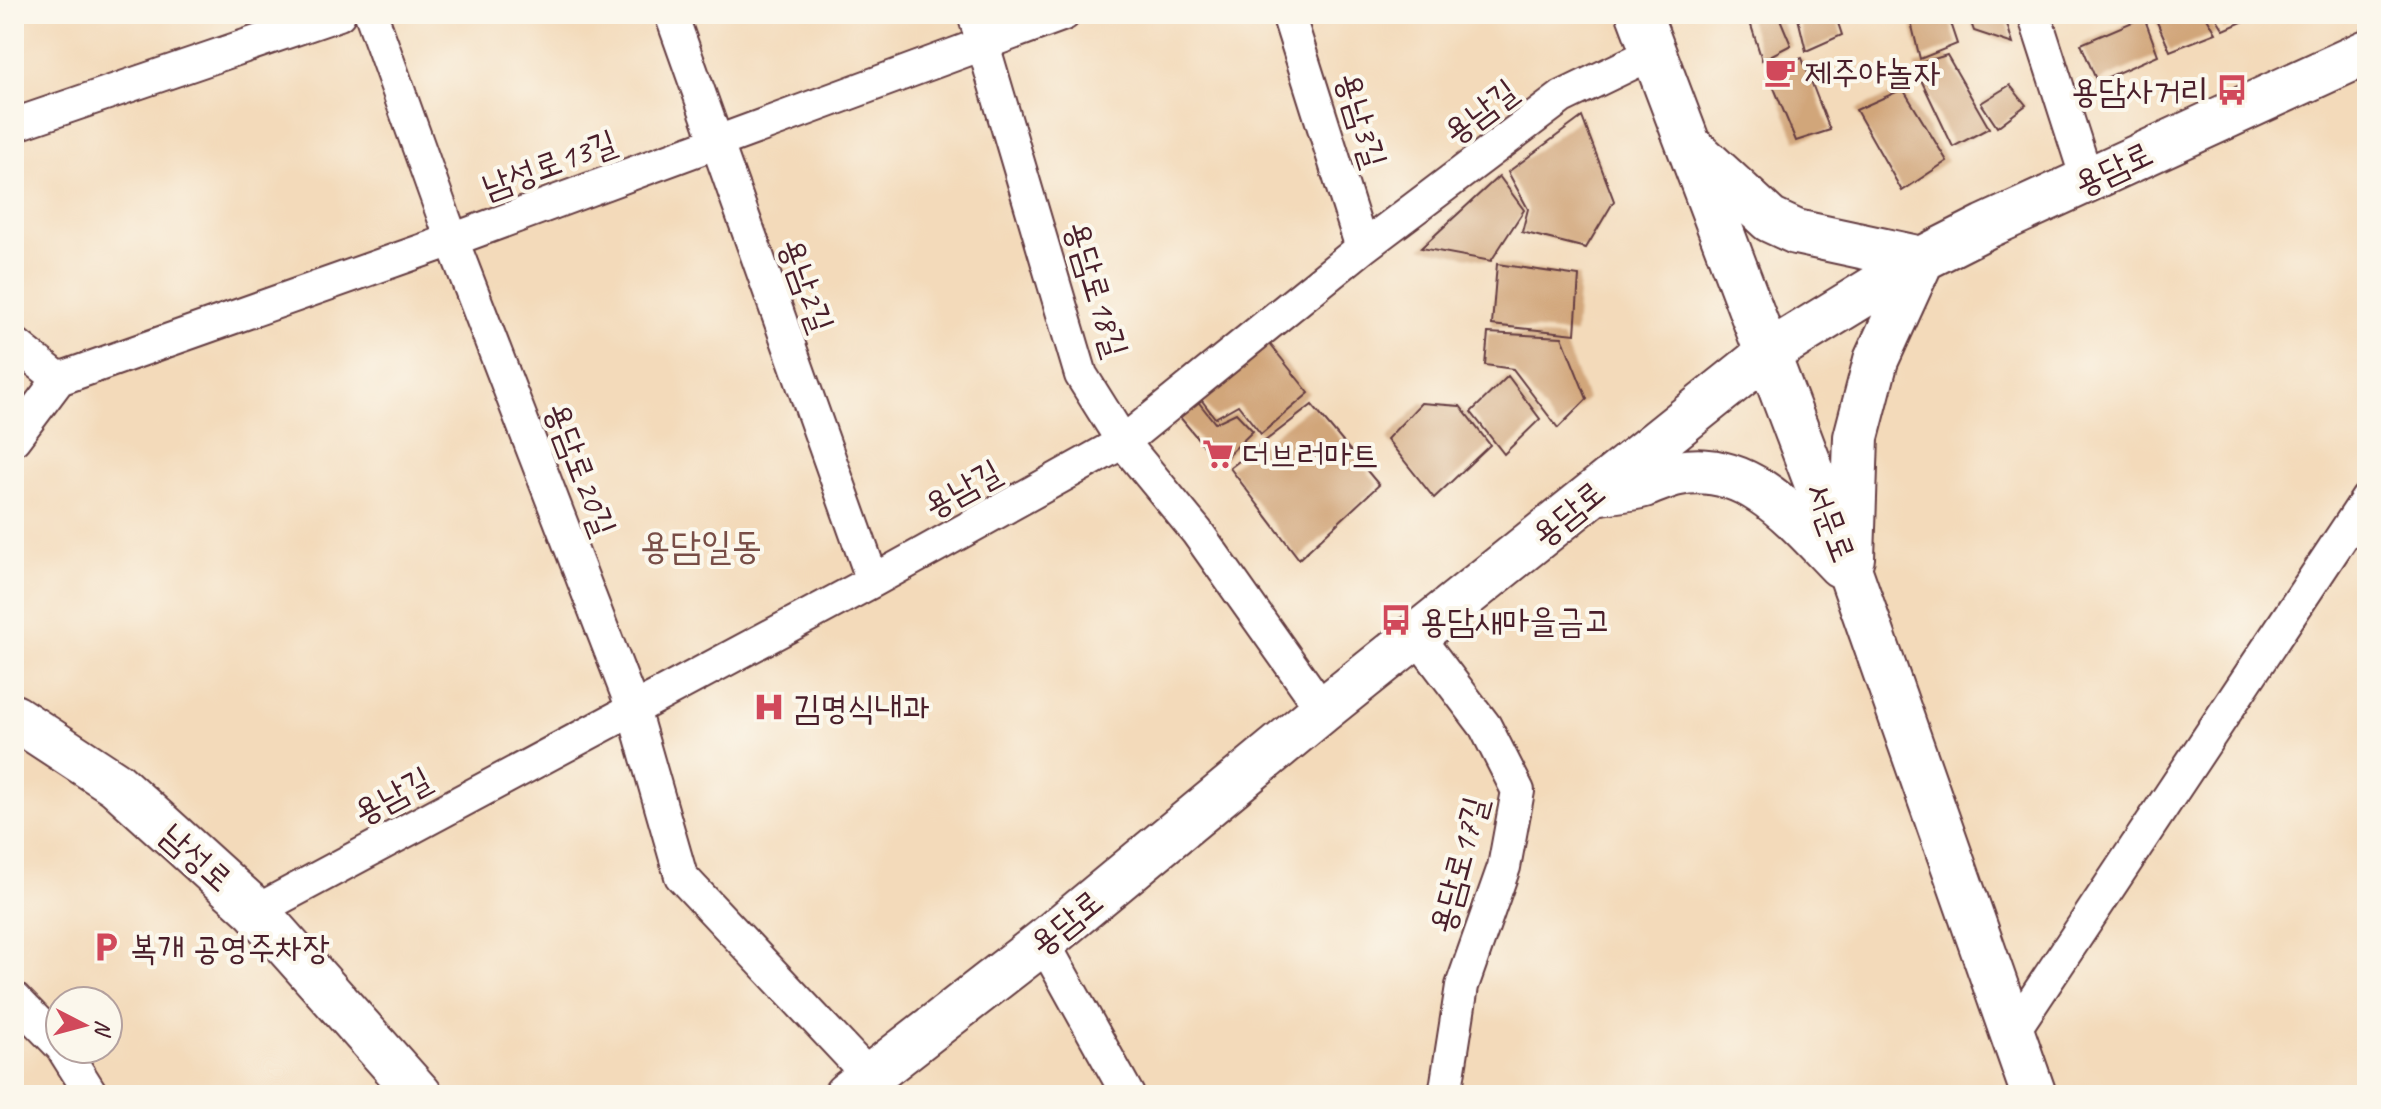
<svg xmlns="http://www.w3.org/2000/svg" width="2381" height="1109" font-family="Caveat,'Poor Story',sans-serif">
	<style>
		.building { fill: #d1a67a }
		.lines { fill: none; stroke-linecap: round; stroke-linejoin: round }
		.minor-casing { stroke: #633b40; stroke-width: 36 }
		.secondary-casing { stroke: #633b40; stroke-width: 48 }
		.minor { stroke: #fff; stroke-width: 32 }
		.secondary { stroke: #fff; stroke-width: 44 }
		.labels { text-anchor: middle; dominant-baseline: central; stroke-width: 8; stroke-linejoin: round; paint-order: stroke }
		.poi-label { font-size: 34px; fill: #4a1f2b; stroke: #fbf7ec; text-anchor: start }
		.street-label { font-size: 34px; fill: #4a1f2b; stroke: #fbf7ec }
		.quarter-label { font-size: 38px; fill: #794e47; stroke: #fbf7ec }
	</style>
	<rect width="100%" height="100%" fill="#fbf7ec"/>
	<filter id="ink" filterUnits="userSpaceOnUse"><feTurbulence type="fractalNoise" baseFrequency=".0125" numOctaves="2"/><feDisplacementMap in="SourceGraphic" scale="16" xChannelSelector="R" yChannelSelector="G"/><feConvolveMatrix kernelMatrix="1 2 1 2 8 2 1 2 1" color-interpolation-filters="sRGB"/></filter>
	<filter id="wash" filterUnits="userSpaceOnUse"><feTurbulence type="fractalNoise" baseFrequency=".006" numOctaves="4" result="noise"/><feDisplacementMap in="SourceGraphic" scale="32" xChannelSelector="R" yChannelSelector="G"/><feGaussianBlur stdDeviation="1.8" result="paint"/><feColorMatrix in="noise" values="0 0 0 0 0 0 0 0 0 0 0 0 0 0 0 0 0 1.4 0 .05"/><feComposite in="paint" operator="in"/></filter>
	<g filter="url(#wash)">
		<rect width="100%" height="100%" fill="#f3daba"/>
		<g id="blocks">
			<path class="building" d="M1760,14H1778L1791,45L1762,60L1749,19Z
				M1797,14H1835L1842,35L1806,51Z
				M1909,14H1947L1957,44L1920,59Z
				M1968,14H2004L2013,44L1974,31Z
				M2169,14H2205L2216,33L2170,51L2157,22Z
				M2214,14H2260L2224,30Z
				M2144,17L2158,55L2097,82L2081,44Z
				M1947,55L1989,128L1953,147L1914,65Z
				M1802,58L1830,130L1796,141L1767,71Z
				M2010,85L2026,105L1997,127L1981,103Z
				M1903,89L1947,161L1902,191L1856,110Z
				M1582,117L1614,201L1586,248L1522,232L1528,209L1508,172Z
				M1499,176L1524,210L1491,261L1421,248Z
				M1497,264L1579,276L1575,334L1492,325Z
				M1488,333L1562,337L1587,399L1558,428L1513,369L1485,365Z
				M1269,343L1309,393L1261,434L1238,405L1215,418L1200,398Z
				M1508,376L1540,419L1504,454L1471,412Z
				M1196,399L1215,423L1236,413L1253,431L1219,464L1179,416Z
				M1421,403L1460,406L1490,445L1434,498L1387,439Z
				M1312,405L1379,485L1299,559L1230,468Z"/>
		</g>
	</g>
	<g filter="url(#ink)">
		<use href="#blocks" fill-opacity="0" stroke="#633b40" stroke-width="2"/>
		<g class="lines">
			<defs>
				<path id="minor" d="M371,14L452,240L633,709L681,876L870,1077
					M671,14L873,581
					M974,14L1081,375L1123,442L1197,532L1323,710
					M1288,14L1362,248
					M2034,14L2087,179
					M14,125L339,14
					M14,343L59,379
					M59,379L452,240L1064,14
					M14,439L59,379
					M1416,635L1485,726L1518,791L1504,867L1462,986L1445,1095
					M256,911L873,581L1123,442L1362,248L1562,97L1653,53
					M1043,942L1128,1095
					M14,998L60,1045
					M2012,1033L2367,499
					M63,1049L92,1095"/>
				<path id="secondary" d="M1639,14L1852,577L2034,1095
					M1695,151L1770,220L1796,232L1922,259L1876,360L1856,437L1852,558
					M1601,492C1615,490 1630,489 1644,485C1655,481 1667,475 1679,473C1749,460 1797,521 1840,565
					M14,717L116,784L256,911L420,1095
					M846,1095L1043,942L1323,710L1767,354L1922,259L1985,227L2367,52"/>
			</defs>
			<use href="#minor" class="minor-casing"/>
			<use href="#secondary" class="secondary-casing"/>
			<use href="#minor" class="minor"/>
			<use href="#secondary" class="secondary"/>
		</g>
	</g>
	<defs>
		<symbol id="cafe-bare" viewBox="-9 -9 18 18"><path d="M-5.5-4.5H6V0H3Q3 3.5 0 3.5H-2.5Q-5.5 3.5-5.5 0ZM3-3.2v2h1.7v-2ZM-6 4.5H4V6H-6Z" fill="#d1495b" stroke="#fbf7ec" stroke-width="2.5" paint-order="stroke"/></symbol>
		<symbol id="bus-bare" viewBox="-9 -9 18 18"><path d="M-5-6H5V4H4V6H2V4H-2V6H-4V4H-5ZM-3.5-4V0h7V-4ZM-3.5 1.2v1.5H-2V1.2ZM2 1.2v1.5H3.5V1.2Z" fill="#d1495b" stroke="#fbf7ec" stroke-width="2.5" paint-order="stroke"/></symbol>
		<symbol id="supermarket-bare" viewBox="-9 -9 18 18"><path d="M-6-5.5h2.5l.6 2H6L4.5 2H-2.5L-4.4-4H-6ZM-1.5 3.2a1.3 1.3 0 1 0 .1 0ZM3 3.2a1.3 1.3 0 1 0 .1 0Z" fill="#d1495b" stroke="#fbf7ec" stroke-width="2.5" paint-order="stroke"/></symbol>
		<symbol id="hospital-bare" viewBox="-9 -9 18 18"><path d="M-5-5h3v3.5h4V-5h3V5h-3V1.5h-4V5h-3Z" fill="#d1495b" stroke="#fbf7ec" stroke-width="2.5" paint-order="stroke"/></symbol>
		<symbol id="parking-bare" viewBox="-9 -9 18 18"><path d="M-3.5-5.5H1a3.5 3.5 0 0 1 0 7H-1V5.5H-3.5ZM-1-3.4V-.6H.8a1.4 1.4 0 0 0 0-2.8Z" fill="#d1495b" stroke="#fbf7ec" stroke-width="2.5" paint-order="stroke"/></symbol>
	</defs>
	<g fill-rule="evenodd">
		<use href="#cafe-bare" x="1758" y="50" width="44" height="44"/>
		<use href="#bus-bare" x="2210" y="68" width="44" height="44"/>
		<use href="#supermarket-bare" x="1196" y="432" width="44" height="44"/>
		<use href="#bus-bare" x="1374" y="598" width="44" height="44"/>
		<use href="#hospital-bare" x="747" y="685" width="44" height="44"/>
		<use href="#parking-bare" x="84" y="925" width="44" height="44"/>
	</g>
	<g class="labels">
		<g class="poi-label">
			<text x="1804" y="72">제주야놀자</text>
			<text x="2208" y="90" text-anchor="end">용담사거리</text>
			<text x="1242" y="454">더브러마트</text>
			<text x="1420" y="620">용담새마을금고</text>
			<text x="793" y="707">김명식내과</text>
			<text x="130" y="947">복개 공영주차장</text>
		</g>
		<g class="street-label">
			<text transform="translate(1480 111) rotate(-37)">용남길</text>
			<text transform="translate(1362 120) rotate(73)">용남3길</text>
			<text transform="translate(549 164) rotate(-20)">남성로13길</text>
			<text transform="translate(2113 168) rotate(-25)">용담로</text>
			<text transform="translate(807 285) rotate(70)">용남2길</text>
			<text transform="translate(1097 289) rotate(73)">용담로18길</text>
			<text transform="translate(581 469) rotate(69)">용담로20길</text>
			<text transform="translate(962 488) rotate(-29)">용남길</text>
			<text transform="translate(1568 513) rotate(-39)">용담로</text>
			<text transform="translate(1831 522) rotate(69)">서문로</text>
			<text transform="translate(392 795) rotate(-28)">용남길</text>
			<text transform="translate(197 857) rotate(42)">남성로</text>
			<text transform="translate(1458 865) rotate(-75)">용담로17길</text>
			<text transform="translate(1066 922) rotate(-39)">용담로</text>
		</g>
		<g class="quarter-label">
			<text x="701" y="545">용담일동</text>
		</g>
	</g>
	<rect width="2381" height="1109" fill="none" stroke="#fbf7ec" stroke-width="48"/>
	<g transform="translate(84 1025) rotate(96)"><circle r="38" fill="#fbf7ec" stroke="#b4a19f" stroke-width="2"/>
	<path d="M0-6L14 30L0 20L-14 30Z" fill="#d1495b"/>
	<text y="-12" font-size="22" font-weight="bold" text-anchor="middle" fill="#4a1f2b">N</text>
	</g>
</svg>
